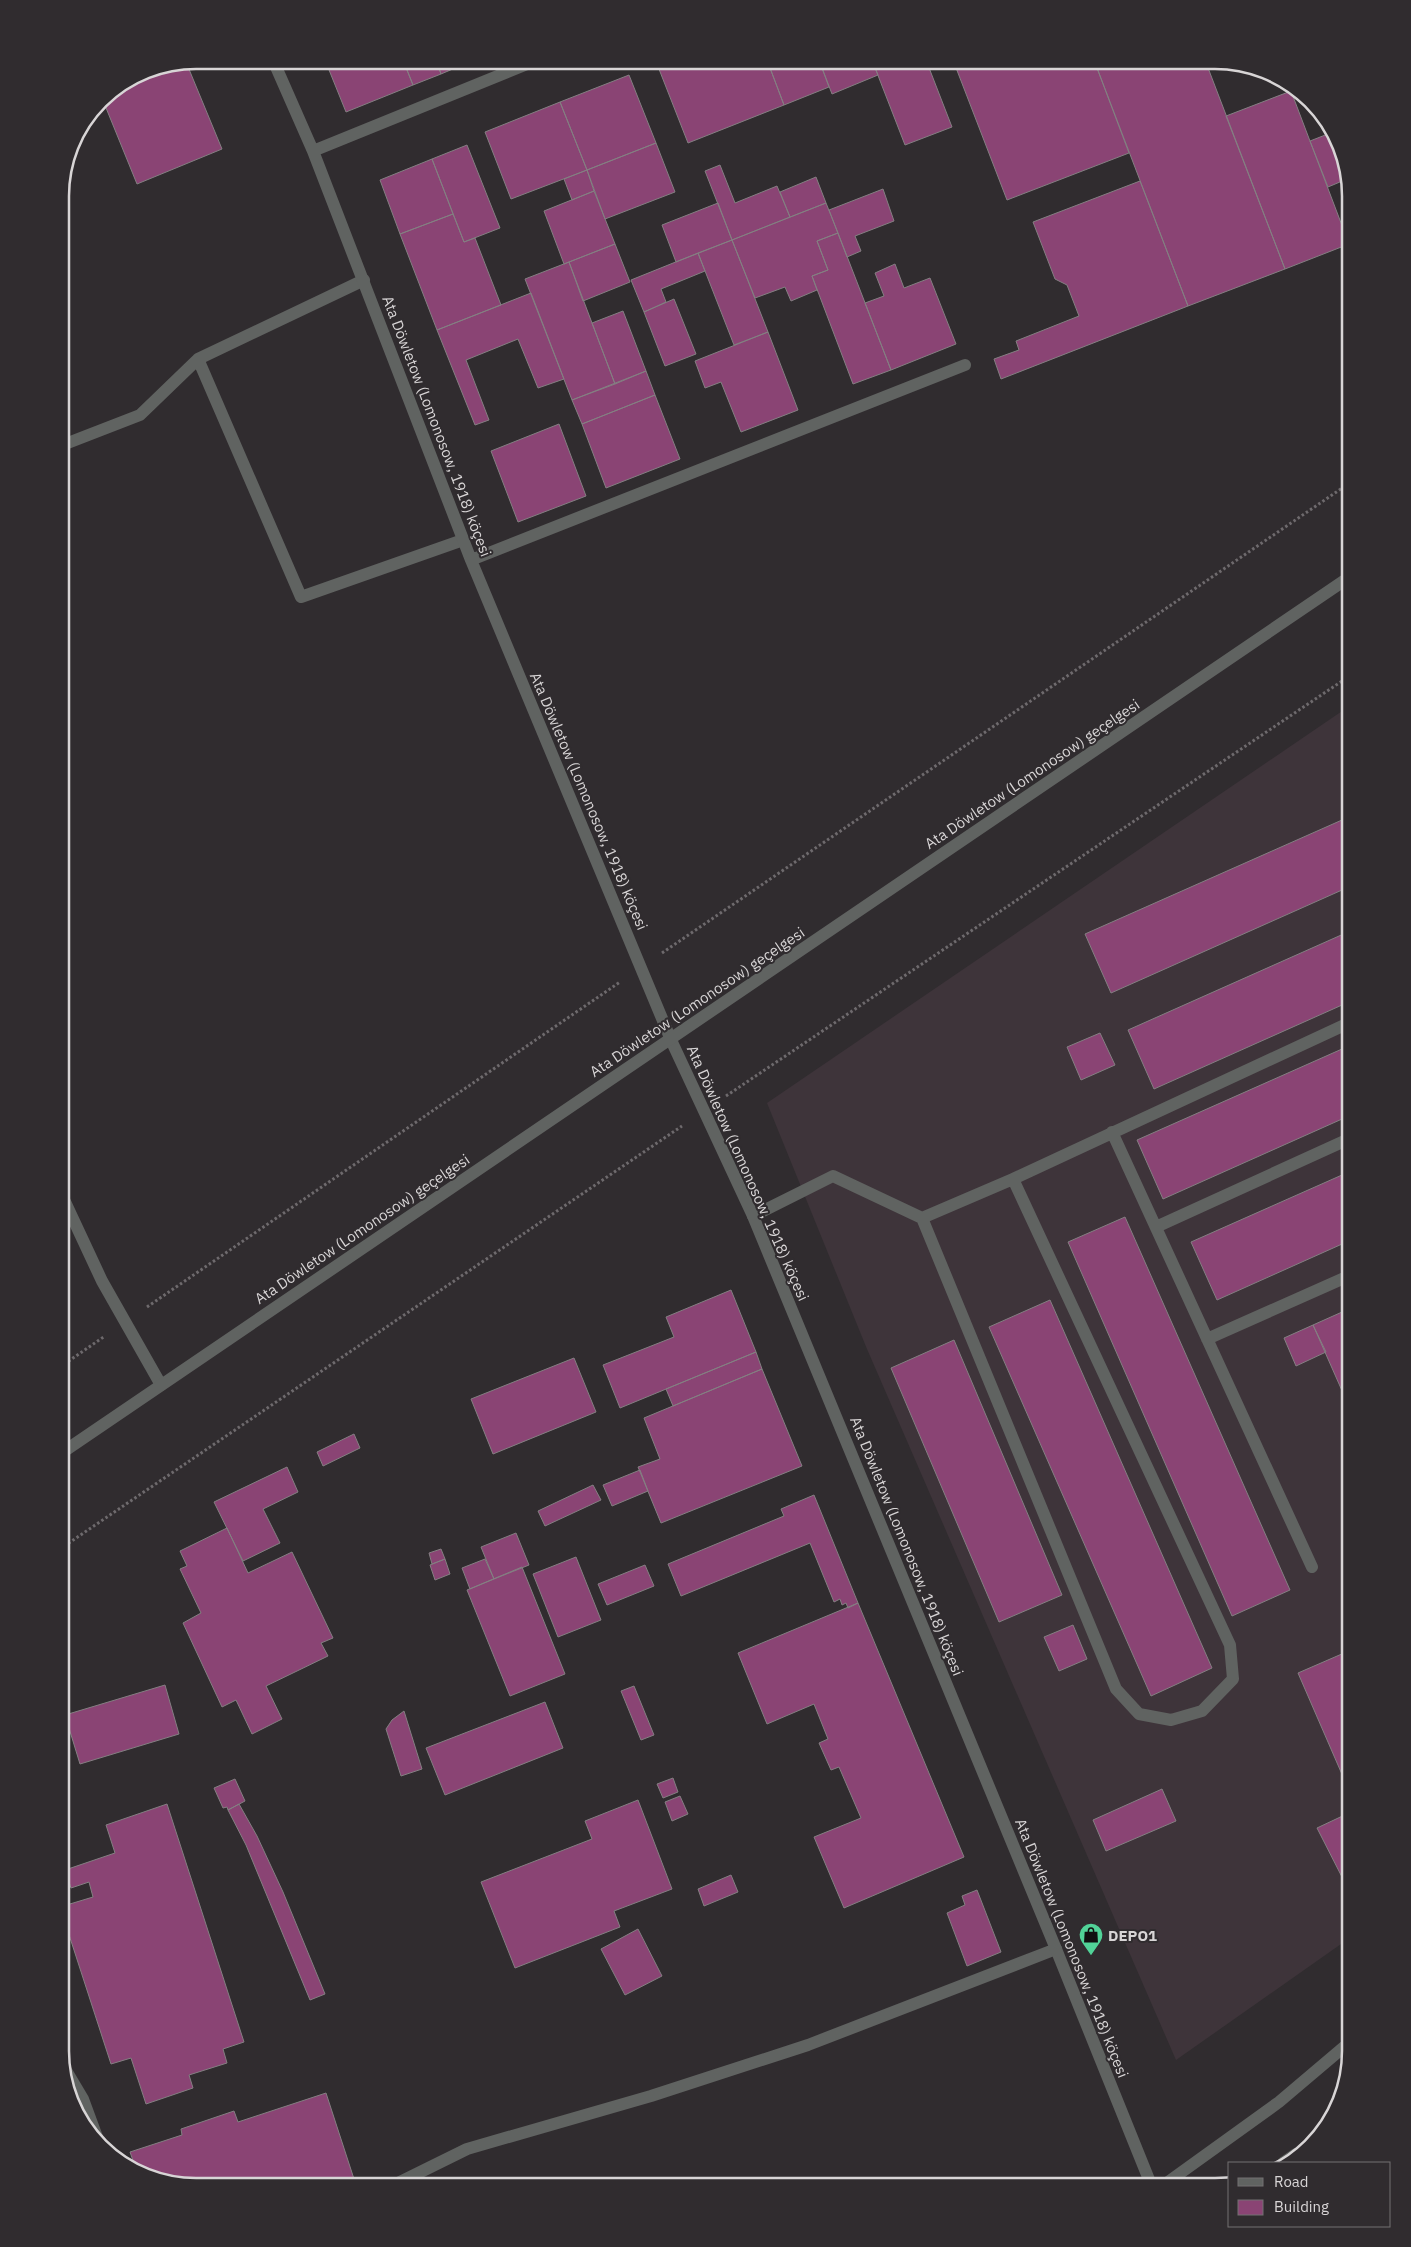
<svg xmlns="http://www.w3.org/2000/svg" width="1411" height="2247" font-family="'IBM Plex Sans',sans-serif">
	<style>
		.built { fill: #3e343a }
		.building { fill: #8a4474; stroke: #847f82 }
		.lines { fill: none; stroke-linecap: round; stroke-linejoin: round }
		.path { stroke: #6e6a6d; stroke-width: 3; stroke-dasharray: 2.5 2.5; stroke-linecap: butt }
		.service { stroke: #606361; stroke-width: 12 }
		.minor { stroke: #606361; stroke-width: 12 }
		.tertiary { stroke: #606361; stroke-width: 12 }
		.labels { text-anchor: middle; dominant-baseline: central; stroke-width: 4; stroke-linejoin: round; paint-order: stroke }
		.street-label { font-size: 15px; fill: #d8d5d6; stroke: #302c2f }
		.poi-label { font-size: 15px; font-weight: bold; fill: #d8d5d6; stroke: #302c2f; text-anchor: start }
		.rim { fill: none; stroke: #d8d5d6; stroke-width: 2.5 }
	</style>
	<rect width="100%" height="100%" fill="#302c2f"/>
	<path class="built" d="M1351,705V1937L1176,2060L867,1349L767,1103Z"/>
	<path class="building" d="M325,60H403L413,85L346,112Z
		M403,60H436L441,74L413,85Z
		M436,60H474L441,74Z
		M666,60H767L784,105L688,143L657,64Z
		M767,60H819L829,87L784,105Z
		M819,60H872L878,75L832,94Z
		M872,60H926L952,127L905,145Z
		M953,60H1094L1129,153L1007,200Z
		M1094,60H1205L1285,269L1188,306Z
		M186,62L222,149L137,184L102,98L144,70Z
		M629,75L656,143L587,170L560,102Z
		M1291,91L1349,244L1285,269L1226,116Z
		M560,102L587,170L511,199L485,132Z
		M1333,132L1337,136L1347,179L1328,187L1310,141Z
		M656,143L675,192L605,219L587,170Z
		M467,145L500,228L464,242L432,159Z
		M432,159L453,214L400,234L380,180Z
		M720,165L735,203L777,186L790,217L732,240L705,171Z
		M587,170L594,191L572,200L564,179Z
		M816,177L826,203L790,217L780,192Z
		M1140,181L1188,306L1001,379L994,359L1019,350L1016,341L1079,316L1067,285L1055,279L1033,222Z
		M883,189L894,221L855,236L861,251L847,257L829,210Z
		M594,191L615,244L564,264L544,211Z
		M718,203L732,240L676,262L662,225Z
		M826,203L838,233L817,241L828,270L812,276L817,290L791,301L785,287L755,298L732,240Z
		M453,214L464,242L475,238L501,305L437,330L400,234Z
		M838,233L891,370L853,384L812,276L828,270L817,241Z
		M732,240L768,332L734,345L698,253Z
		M615,244L630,282L583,301L569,262Z
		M698,253L705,271L661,289L666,302L644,312L631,280Z
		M569,262L615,384L572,400L525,279Z
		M895,264L904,288L930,278L956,344L891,370L865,303L884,296L875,273Z
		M531,293L564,379L538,388L518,339L466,360L489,420L475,425L437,330Z
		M674,299L696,354L665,366L644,312Z
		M623,311L646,371L615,384L592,323Z
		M768,332L798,410L741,432L721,382L705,388L695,361Z
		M646,371L655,395L582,424L572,400Z
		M655,395L680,459L606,488L582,424Z
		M559,424L586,496L518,522L491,451Z
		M1351,816V886L1111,993L1085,934Z
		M1348,932L1351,939V1001L1154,1089L1128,1030Z
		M1100,1033L1115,1065L1081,1080L1067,1047Z
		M1351,1045V1115L1163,1199L1137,1140Z
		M1351,1171V1240L1217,1300L1191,1242Z
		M1125,1217L1290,1590L1232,1616L1068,1242Z
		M731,1290L756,1352L620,1408L603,1365L674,1337L666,1317Z
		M1050,1300L1212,1668L1151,1696L989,1327Z
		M1351,1308V1411L1313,1325Z
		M1313,1325L1326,1352L1296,1366L1284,1338Z
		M954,1340L1062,1595L999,1622L891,1368Z
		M756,1352L762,1369L673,1406L666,1389Z
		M574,1358L596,1412L493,1454L471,1399Z
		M762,1369L802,1466L661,1523L638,1467L660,1459L644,1418Z
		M354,1434L360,1448L323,1466L317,1452Z
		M287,1467L298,1492L263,1509L280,1543L243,1561L214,1502Z
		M640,1470L648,1491L612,1506L603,1485Z
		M593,1485L601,1500L545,1526L538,1511Z
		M814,1495L858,1603L848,1608L846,1603L842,1605L840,1599L834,1602L810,1543L681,1596L668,1564L784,1516L781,1509Z
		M227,1528L248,1573L292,1552L333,1638L321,1643L328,1656L266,1686L282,1719L252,1734L236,1700L222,1707L183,1623L201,1613L180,1569L187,1566L180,1551Z
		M516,1533L529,1565L494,1579L481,1547Z
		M441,1549L445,1559L432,1564L429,1553Z
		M576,1557L601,1620L558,1637L533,1574Z
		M445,1559L450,1574L435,1580L430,1565Z
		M485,1559L494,1579L470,1589L462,1568Z
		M645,1565L654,1586L607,1605L598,1584Z
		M522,1567L565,1674L510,1696L467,1590Z
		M858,1603L964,1857L844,1908L814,1837L861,1818L839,1767L831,1770L819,1743L828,1739L814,1704L767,1724L738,1653Z
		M1073,1625L1087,1659L1059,1671L1044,1637Z
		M1351,1650V1795L1298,1673Z
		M165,1685L179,1734L80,1764L65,1715Z
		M634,1686L654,1735L641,1740L621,1691Z
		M545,1702L563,1748L445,1795L426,1748Z
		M404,1711L422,1769L401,1776L386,1729L392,1720Z
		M673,1778L678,1792L663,1798L657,1784Z
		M235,1779L245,1801L228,1810L227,1807L223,1808L214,1788Z
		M1162,1789L1176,1821L1106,1851L1093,1820Z
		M680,1796L688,1814L672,1821L665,1802Z
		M638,1800L672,1889L614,1911L620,1927L515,1968L481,1882L592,1839L585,1821Z
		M167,1804L244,2042L223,2049L227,2063L189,2075L193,2088L146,2104L131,2058L111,2064L60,1907L93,1897L89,1882L71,1888L65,1870L115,1853L106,1825Z
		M239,1804L257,1836L283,1892L325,1994L310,2000L246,1845L228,1810Z
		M1351,1812V1875L1343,1879L1317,1828Z
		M731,1875L738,1892L704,1906L698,1889Z
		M977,1890L1001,1952L967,1966L947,1913L965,1905L962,1896Z
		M638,1929L662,1976L625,1995L601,1949Z
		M326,2093L354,2179L330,2187H187L136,2169L130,2152L182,2135L181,2129L234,2111L238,2122Z"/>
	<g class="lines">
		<path class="path" d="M662,953L1351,482
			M726,1096L1351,675
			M147,1307L620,982
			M60,1367L105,1336
			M60,1549L682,1126"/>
		<path class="service" d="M198,359L301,597L463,540
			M60,446L140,415L198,359L364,280
			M1112,1132L1312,1567
			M60,1191L102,1281L161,1385
			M753,1216L833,1176L922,1218L1116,1689L1139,1714L1171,1720L1202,1711L1233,1679L1230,1645L1013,1179
			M922,1218L1013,1179L1351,1022
			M1156,1227L1351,1138
			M1207,1339L1351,1275
			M64,2067L83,2099L97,2137
			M390,2187L467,2149L651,2096L808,2045L1056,1949"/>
		<path class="minor" d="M273,60L313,151L471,560L671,1040L753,1216L1056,1949L1152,2187
			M313,151L537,60
			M471,560L965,365"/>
		<path class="tertiary" d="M60,1454L1351,576
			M1283,2163L1296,2154
			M1161,2187L1279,2102L1351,2041"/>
	</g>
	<defs>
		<symbol id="shop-pin" viewBox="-11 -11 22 30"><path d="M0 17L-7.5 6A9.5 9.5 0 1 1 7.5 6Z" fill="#51d398" stroke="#302c2f"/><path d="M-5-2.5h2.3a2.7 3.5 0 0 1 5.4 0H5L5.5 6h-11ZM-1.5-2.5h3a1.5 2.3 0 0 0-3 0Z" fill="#111"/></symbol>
	</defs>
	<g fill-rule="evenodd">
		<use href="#shop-pin" x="1077" y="1921" width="28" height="38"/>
	</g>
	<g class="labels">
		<g class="street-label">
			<text transform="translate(437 426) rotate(69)">Ata Döwletow (Lomonosow, 1918) köçesi</text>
			<text transform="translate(1032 774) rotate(-34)">Ata Döwletow (Lomonosow) geçelgesi</text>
			<text transform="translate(589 801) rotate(67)">Ata Döwletow (Lomonosow, 1918) köçesi</text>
			<text transform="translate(697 1002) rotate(-34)">Ata Döwletow (Lomonosow) geçelgesi</text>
			<text transform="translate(748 1173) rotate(66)">Ata Döwletow (Lomonosow, 1918) köçesi</text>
			<text transform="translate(362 1229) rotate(-34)">Ata Döwletow (Lomonosow) geçelgesi</text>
			<text transform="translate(907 1546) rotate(68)">Ata Döwletow (Lomonosow, 1918) köçesi</text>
			<text transform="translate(1072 1948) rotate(68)">Ata Döwletow (Lomonosow, 1918) köçesi</text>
		</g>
		<g class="poi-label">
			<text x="1108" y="1935">DEPO1</text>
		</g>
	</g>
	<path d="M0 0H1411V2247H0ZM196 69H1215A127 127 0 0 1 1342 196V2051A127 127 0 0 1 1215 2178H196A127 127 0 0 1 69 2051V196A127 127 0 0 1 196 69Z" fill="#302c2f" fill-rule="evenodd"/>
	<path class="rim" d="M196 69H1215A127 127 0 0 1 1342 196V2051A127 127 0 0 1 1215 2178H196A127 127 0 0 1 69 2051V196A127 127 0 0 1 196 69Z"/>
	<rect x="1228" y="2162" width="162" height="65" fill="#302c2f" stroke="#737072"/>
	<rect x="1238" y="2178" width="25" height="8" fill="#606361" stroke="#737072"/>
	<text x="1274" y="2187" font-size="15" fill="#d8d5d6">Road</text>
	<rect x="1238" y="2200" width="25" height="15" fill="#8a4474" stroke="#737072"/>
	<text x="1274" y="2212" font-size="15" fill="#d8d5d6">Building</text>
</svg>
